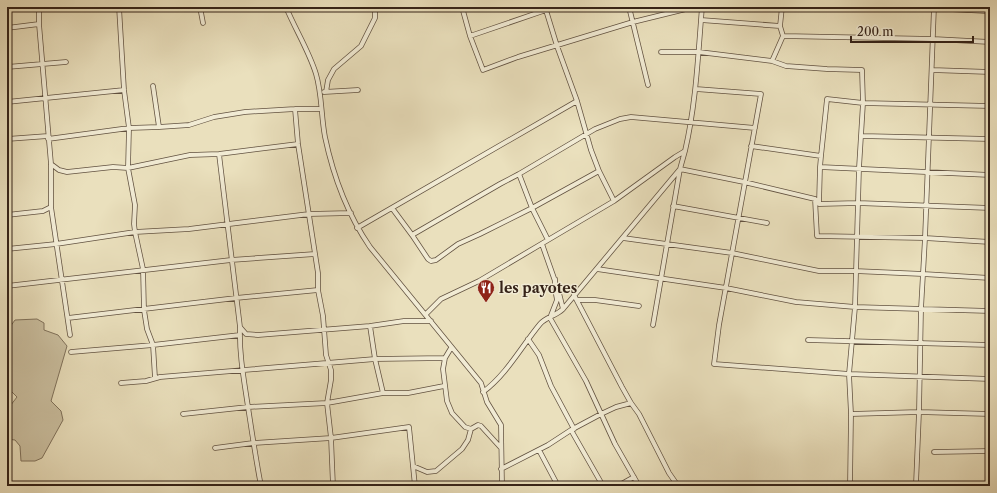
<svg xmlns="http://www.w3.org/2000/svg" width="997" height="493" font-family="'Libre Caslon Text',serif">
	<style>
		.green { fill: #cbc0a1; stroke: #80725c }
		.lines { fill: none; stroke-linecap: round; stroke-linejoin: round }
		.street-casing { stroke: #625241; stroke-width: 5.5 }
		.street { stroke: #f1ebd4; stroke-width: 4 }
		.labels { text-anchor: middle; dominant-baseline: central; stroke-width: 3; stroke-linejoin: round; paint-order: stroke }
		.poi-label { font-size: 14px; font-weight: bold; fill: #352318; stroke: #f1ebd4; text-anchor: start }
	</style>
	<rect width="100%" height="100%" fill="#eae0bd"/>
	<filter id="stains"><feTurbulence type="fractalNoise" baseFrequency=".005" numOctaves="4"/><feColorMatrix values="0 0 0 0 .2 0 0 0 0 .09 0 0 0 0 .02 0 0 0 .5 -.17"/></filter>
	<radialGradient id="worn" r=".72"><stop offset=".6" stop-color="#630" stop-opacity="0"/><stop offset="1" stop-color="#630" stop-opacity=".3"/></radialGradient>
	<path class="green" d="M37,319L44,323V330L58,335L67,346L51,401L61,411L63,420L42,458L35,461H21L20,446L15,440L7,439V410L17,397L7,387V331L15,320Z"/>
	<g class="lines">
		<defs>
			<path id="street" d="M39,7V24L51,164V207L70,335
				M119,7L124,90L129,128L128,168L135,205L134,224L135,232L143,269L144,310L147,329L153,345L155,378
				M200,7L203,23
				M286,7C295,29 309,51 316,74C322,94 321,116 325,137C333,175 348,215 370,247L481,383L487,402L501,425L502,486
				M462,7L470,36L483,70L518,57L633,22L694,7
				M545,7L557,46L577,101L591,150L599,171L614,201
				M629,7L648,85
				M910,7L986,11
				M701,20L780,26L783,36L772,61
				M780,26L782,7
				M7,28L39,24
				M470,36L546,10
				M783,36L933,39L990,42
				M661,52H699L772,61L786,66L827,69L862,70L863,103L859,168L855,307L849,374L851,414L850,486
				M7,67L66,62
				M932,70L990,72
				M153,86L159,127
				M696,89L761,94L719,325L714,364L849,374L990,379
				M324,92L358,90
				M326,92L328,80L334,69L361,46L375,18V7
				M7,102L124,90
				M295,109L298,144L318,273V290L323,316L326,355L331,370V380L327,403L331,438L333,486
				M862,136L990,139
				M7,139L48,136
				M48,139L129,128L159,127L189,125L214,117L245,112L295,109H321
				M751,146L821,156L820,167L990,175
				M219,154L240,327C239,354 244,380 248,407C252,433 256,460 261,486
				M821,156L827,99L863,103L990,106
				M51,164L59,170L67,172L113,167L128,168L190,155L219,154L298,144
				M519,174L595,129L620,119L631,117L755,128
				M815,199L817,236L925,238L990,242
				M819,203L820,167
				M673,206L767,223
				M392,208L412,235L428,259L431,261L436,260L458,244L480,234L532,208L548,240L479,281L441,299L426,314
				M7,215L43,211L51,207
				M357,228L577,101
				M412,235L500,184L519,174L532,208L599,171
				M623,238L732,253L819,271H855L923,274L990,278
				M548,240L614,201L675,157L685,151C696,104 698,56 702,7
				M542,244L555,281
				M7,249L56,244L135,232L189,229L309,214L351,213
				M597,269L726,288L796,302L855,307L990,311
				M555,279V289L557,300L550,318L586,381L615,444L639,486
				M7,286L231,260L315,254
				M559,293L563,309
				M574,295L622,387L631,403L639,414L669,473L678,486
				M577,300H595L639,306
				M68,318L236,298L318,290
				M653,325L680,169L744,182L815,199L819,204L858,203L990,208
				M370,326L375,359L383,393
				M240,327L246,334L258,335L370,326L404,321H431
				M528,339L539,355L551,386L574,429
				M808,340L990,345
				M451,348L445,358L443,369L447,401L452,413L465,427L471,429L478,425L481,426L501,448
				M71,352L153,345L240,335
				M121,383L146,381L160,377L375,359L445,358
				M483,392C507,374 521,347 540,324C546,317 556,316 563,309L680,169L685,151
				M183,414L248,407L327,403L383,393H408L444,386
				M851,414L919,412L921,309L925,238L934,7
				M989,414L990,395
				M990,414L919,412L916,484L990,485
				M571,430L603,486
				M215,448L253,443L331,438L409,427L415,486
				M539,450L558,486
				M934,452L990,451
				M413,466L427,472L436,471L462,449L468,440L471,429
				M501,469L548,445L571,430L601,414L616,407L631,403
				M618,486L634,477"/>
		</defs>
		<use href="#street" class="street-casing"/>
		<use href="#street" class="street"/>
	</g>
	<defs>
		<symbol id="restaurant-pin" viewBox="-11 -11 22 30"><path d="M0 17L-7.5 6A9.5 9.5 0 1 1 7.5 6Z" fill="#8f2418" stroke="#f1ebd4"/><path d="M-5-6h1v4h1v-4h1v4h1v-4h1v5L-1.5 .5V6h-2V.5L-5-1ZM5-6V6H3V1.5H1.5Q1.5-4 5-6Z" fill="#fff"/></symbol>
	</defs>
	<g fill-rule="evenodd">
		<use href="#restaurant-pin" x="476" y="278" width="20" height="27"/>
	</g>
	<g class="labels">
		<g class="poi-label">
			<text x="499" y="288">les payotes</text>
		</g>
	</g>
	<rect width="997" height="493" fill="none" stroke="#eae0bd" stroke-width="24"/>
	<rect x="8" y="8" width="981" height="477" fill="none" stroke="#352318" stroke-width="2"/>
	<rect x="12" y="12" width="973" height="469" fill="none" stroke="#352318"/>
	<path d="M851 36v6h122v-6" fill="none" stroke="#352318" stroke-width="2"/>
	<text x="857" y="36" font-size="12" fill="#352318" stroke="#f1ebd4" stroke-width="3" paint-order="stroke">200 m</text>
	<rect width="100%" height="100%" filter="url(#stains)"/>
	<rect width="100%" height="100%" fill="url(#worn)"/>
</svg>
